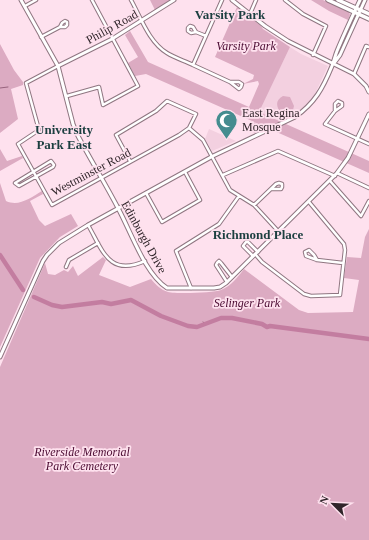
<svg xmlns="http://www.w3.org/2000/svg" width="369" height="540" font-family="'Times New Roman',serif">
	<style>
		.built { fill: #f3d0e0 }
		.green { fill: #dcabc2 }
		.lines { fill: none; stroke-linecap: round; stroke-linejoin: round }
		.stream { stroke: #97637d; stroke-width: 1 }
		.river { stroke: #c37da0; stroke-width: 4.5 }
		.minor-casing { stroke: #8f7681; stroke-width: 4.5 }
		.tertiary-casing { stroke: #8f7681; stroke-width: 5 }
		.secondary-casing { stroke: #8f7681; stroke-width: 5.5 }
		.minor { stroke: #fff; stroke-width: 2.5 }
		.tertiary { stroke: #fff; stroke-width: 3 }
		.secondary { stroke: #fff; stroke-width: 3.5 }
		.labels { text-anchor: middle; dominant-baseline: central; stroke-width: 3.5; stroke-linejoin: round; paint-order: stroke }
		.street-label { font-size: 12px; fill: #30252a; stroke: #fee1ee }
		.park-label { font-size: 12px; font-style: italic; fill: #4a0a31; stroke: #fee1ee }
		.poi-label { font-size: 12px; fill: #30252a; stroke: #fee1ee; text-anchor: start }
		.neighbourhood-label { font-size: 13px; font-weight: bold; fill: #1c3f40; stroke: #fee1ee }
	</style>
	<rect width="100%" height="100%" fill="#fee1ee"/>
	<path class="built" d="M290,47L301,54L328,66L314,96L308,104L290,117L280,122L258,112Z
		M209,129L236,141L212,151L205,139Z"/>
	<path class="green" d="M150,0H171L155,10Z
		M311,0H323L349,12L350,15L348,20L329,11Z
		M237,7L261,26L263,29L290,47L259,112L369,161V173L146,74L135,76L128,63L138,57L125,35L130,31L148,62L249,107L259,84L258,81L243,84L253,79L254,75L215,57Z
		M0,44L14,70L23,82V85L11,89L18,119L0,133Z
		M283,96L290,97L294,106L293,110L281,113C276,107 275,100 283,96Z
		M251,121L265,127V128L255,133L247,129Z
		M0,149L7,161L22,156L23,158L0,171Z
		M0,183L6,201C19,207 30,198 42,191L43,194L30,201L39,220L45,226L71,214L78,226L60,237L40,258L0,347Z
		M369,229V540H0V367L45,263L48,274L55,275L64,270L68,272L73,266L78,276L103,257L106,260L99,275L130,287L151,279C156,285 161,290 168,292C176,294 214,293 221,290C231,286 238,277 244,269L299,310L308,313L353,312L359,280L344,278L347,257L361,258L365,237Z"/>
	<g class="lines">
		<path class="stream" d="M0,88L8,87
			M203,322L206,324"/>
		<path class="river" d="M0,255L23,290
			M34,297L52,305L62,307L102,302L111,304L131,300L161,316L188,326L197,327L221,318H232L262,324L267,327L270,326L369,339"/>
		<defs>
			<path id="minor" d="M131,0C141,18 149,42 167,53C175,58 185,61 193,65L222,0
				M285,0L303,14L326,26L313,55
				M25,6L36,0
				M250,14L256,0
				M196,32L193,27L190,26L188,28V31L191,33L196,32L206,36
				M41,37L60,27H65L67,25V22L65,21L62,23L60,27
				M193,65L230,82L239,89L241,87L242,84L239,82H230
				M58,66L26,83L39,130L18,144L52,205L179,135L189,128L196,114L167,101L156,111L116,135L130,161
				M354,74L366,46L369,47
				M67,96L99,87L103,105L138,86L92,0
				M335,111V104L338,101L342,103V106L335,111L325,124L369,144
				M189,128L203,140L230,190L254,205L278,231
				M51,161L54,165L53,167L19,186L15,183Z
				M337,173L369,188
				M223,175L278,151L335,176
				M330,181L361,216L369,201
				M146,193L162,222L200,200L185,172
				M254,205L276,184L279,183L282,184V187L281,189H272
				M88,225C103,251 109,277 145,261
				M255,254L262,262L304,294L311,296L340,295L345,250L344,244L309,202
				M253,256L243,246L246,242H248L258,252
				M317,260L314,255L309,250L305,252L306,256L317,260L343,263
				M66,267L69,260L98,243
				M227,282L216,265L217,263L219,261L221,263L232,277
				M191,288L176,251L219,224L239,196"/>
			<path id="tertiary" d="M21,0L58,66L73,124L77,134C90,159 105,183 118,208C131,232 145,274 167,288H214L220,287L226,283L337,173L348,158L369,114
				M232,0L265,26L288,41L354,74L366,86L369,92
				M334,63L340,55L365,0
				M58,66L112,39L174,0
				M0,357L43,261L47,255L59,243L88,225L213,156L295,117C315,103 323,88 332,66C334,61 335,56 337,51C344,34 352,17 360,0"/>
			<path id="secondary" d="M328,0L369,19
				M338,0L369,14"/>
		</defs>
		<use href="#minor" class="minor-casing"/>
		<use href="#tertiary" class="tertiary-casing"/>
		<use href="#secondary" class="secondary-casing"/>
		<use href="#minor" class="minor"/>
		<use href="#tertiary" class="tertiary"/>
		<use href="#secondary" class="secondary"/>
	</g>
	<defs>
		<symbol id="mosque-pin" viewBox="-11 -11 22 30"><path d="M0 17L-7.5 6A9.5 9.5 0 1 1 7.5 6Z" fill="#448c8f" stroke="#fee1ee"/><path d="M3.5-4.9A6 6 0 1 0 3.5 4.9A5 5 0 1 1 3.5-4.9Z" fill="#fff"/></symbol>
	</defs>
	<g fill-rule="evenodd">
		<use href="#mosque-pin" x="214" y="108" width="25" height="34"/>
	</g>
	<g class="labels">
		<g class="street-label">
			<text transform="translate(112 27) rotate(-29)">Philip Road</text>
			<text transform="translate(91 172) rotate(-28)">Westminster Road</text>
			<text transform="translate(144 237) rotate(61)">Edinburgh Drive</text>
		</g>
		<g class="park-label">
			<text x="246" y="46">Varsity Park</text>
			<text x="247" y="303">Selinger Park</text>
			<text x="82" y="452">Riverside Memorial<tspan x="82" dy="14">Park Cemetery</tspan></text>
		</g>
		<g class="poi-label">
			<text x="242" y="113">East Regina<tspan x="242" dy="14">Mosque</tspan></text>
		</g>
		<g class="neighbourhood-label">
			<text x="230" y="14">Varsity Park</text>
			<text x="64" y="129">University<tspan x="64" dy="15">Park East</tspan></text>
			<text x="258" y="234">Richmond Place</text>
		</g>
	</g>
	<g transform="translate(333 504) rotate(294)" stroke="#fee1ee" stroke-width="3" paint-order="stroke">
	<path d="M0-3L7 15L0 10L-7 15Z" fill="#30252a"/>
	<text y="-6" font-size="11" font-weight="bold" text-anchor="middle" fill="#30252a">N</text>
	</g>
</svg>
